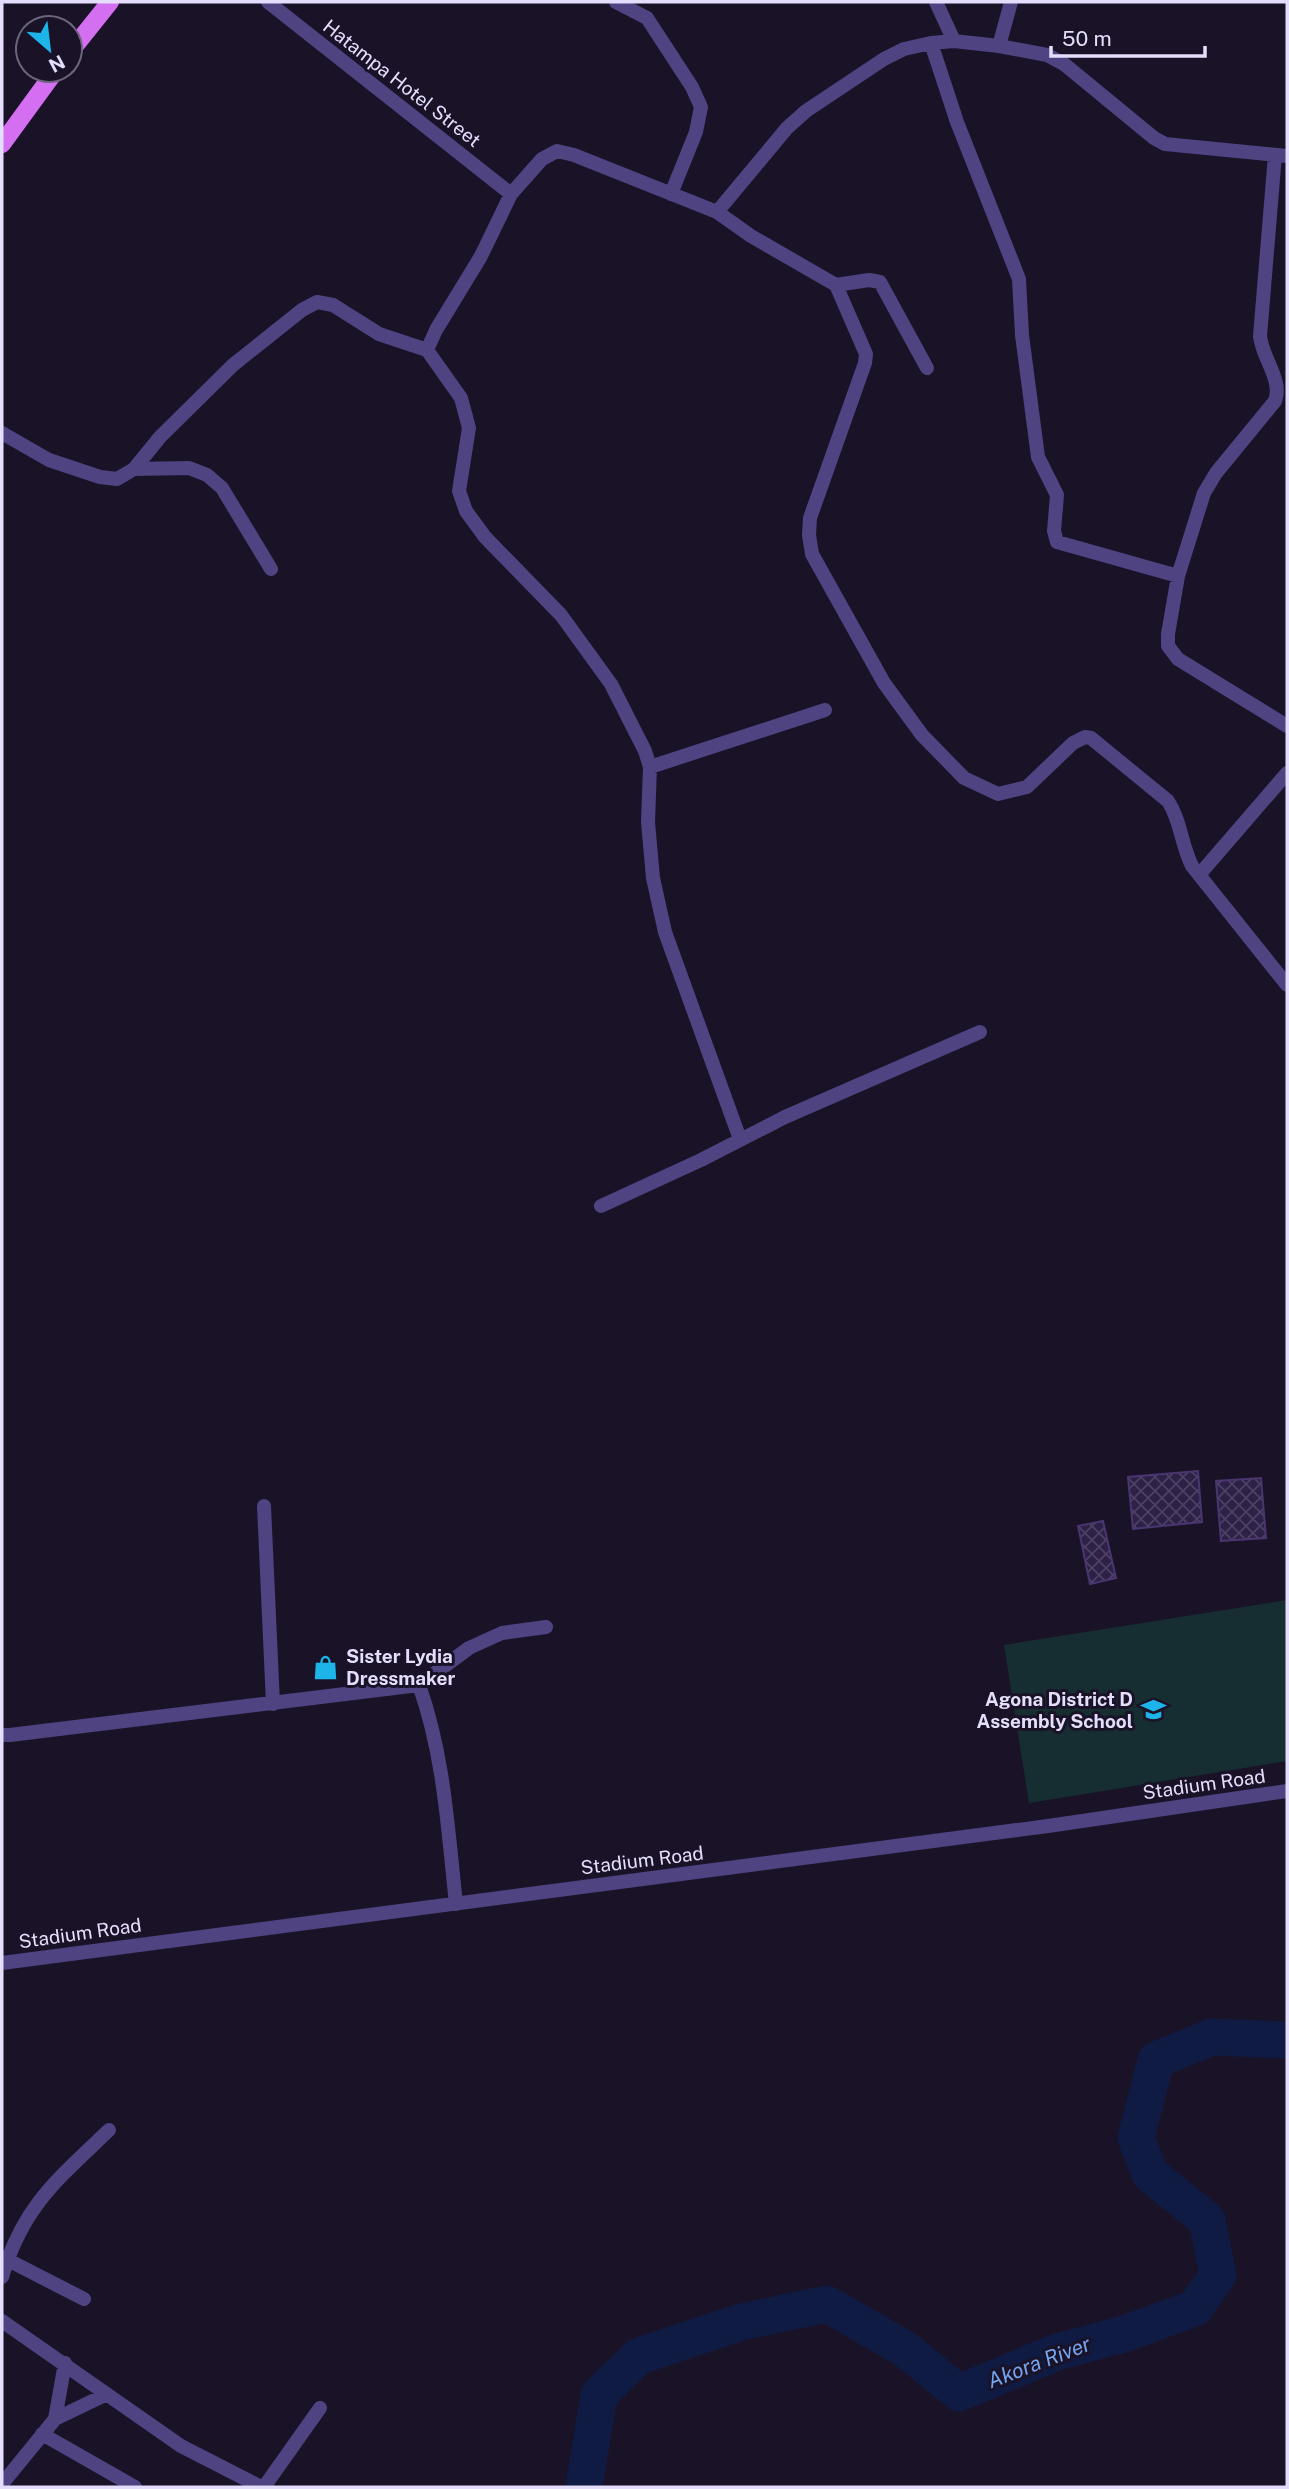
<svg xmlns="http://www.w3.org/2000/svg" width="1289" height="2489" font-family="'Public Sans',sans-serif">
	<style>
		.green { fill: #162e31 }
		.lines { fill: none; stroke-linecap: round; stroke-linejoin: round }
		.river { stroke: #101b43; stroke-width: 37 }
		.building { fill: url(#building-cross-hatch); stroke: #4a3570; stroke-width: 2 }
		.minor { stroke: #4f4382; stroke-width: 14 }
		.primary { stroke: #d46ff1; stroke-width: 18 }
		.labels { text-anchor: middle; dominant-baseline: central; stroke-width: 6; stroke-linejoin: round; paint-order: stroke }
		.street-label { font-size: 19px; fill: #e5ddfc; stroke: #1a1328 }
		.poi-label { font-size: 19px; font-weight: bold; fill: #e5ddfc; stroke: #1a1328; text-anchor: start }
		.water-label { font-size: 21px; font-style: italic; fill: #75a5f1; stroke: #1a1328 }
	</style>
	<defs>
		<pattern id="building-cross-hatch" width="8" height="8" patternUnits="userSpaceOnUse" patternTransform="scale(1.75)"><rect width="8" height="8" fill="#2e2147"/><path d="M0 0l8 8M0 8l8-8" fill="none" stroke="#4c4162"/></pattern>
	</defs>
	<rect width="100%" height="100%" fill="#1a1328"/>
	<path class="green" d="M1287,1600V1761L1029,1803L1004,1645Z"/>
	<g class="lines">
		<path class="river" d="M584,2487L599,2395L639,2356L741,2322L827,2304L905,2349L959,2393L1057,2352L1124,2334L1195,2308L1218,2275L1207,2220L1150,2174L1136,2138L1156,2060L1212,2037L1287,2040"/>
	</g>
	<path class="building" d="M1198,1471L1202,1522L1133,1529L1128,1477Z
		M1261,1478L1266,1538L1221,1541L1216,1481Z
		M1103,1521L1116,1578L1090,1584L1078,1526Z"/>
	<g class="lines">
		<path class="minor" d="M268,2L511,194
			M616,2L647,18L692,87L701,107L696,132L671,194
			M936,2L954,41
			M931,43L957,122L1019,279L1022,335L1038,457L1057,495L1054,531L1057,542L1178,576
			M999,46L1011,2
			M1275,155L1260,336C1262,358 1283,380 1275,401L1216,473L1204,493L1178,576L1168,634V646L1178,659L1287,726
			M717,212L787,128L806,111L884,59L904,49L931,43L954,41L999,46L1047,55L1064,64L1154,138L1165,144L1287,156
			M836,285L866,354L865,363L810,518L809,535L812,554L884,683L922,735L964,778L998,794L1027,787L1073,743L1085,737L1091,738L1168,801C1181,821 1181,844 1192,866L1287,985
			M2,433L49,460L100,477L117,479L134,469L160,437L233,365L302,310L317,302L333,305L379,334L427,350
			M134,469L189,468L207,475L222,488L271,569
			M650,767L825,710
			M1199,875L1287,773
			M740,1139L665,932L653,878L648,822L650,767L645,751L611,684L561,615L485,537L466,511L459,491L469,428L461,398L427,350L436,330L481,256L511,194L542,159L557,151L574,155L717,212L751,236L836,285L869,280L880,282L927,368
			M601,1206L701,1160L785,1117L980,1032
			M264,1506L273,1704
			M419,1685L469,1648L502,1633L546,1627
			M2,1735H10L419,1685C444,1755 448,1830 456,1904
			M2,1963L1048,1826L1287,1791
			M2,2257L84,2299
			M2,2277C23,2206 58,2179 109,2130
			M2,2321L181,2446L261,2487
			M55,2419L65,2363
			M42,2434L135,2487
			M2,2484L55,2419L107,2394
			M264,2487L320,2408"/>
		<path class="primary" d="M70,52L110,2
			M2,144L56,70"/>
	</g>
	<defs>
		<symbol id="shop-bare" viewBox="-9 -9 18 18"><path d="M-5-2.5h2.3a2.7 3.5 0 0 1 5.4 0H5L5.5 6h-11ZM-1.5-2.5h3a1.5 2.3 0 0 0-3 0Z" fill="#1cb4e9" stroke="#1a1328" stroke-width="2.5" paint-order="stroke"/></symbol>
		<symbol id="school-bare" viewBox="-9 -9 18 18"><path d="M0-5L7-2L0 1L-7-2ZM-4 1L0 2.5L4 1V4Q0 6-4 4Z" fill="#1cb4e9" stroke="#1a1328" stroke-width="2.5" paint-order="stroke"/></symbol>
	</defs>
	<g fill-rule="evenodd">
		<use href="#shop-bare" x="308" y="1650" width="35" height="35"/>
		<use href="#school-bare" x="1136" y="1692" width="35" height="35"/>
	</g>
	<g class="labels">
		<g class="street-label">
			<text transform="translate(402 83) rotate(38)">Hatampa Hotel Street</text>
			<text transform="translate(1204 1784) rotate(-8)">Stadium Road</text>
			<text transform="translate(642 1860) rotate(-7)">Stadium Road</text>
			<text transform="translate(80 1933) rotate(-8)">Stadium Road</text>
		</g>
		<g class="poi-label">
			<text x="346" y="1656">Sister Lydia<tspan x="346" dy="22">Dressmaker</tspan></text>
			<text x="1133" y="1699" text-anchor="end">Agona District D<tspan x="1133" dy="22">Assembly School</tspan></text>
		</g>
		<g class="water-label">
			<text transform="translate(1039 2362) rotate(-21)">Akora River</text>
		</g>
	</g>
	<rect width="1289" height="2489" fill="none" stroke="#e5ddfc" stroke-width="7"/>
	<g transform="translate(49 49) rotate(152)"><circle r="33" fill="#1a1328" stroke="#6b647d" stroke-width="2"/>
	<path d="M0-5L12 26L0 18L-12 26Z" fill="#1cb4e9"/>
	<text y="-10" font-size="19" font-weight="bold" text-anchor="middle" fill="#e5ddfc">N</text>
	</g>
	<path d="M1051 46v10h154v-10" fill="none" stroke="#e5ddfc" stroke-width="3.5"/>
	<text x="1062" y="46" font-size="21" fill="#e5ddfc" stroke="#1a1328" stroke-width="5" paint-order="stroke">50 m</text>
</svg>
